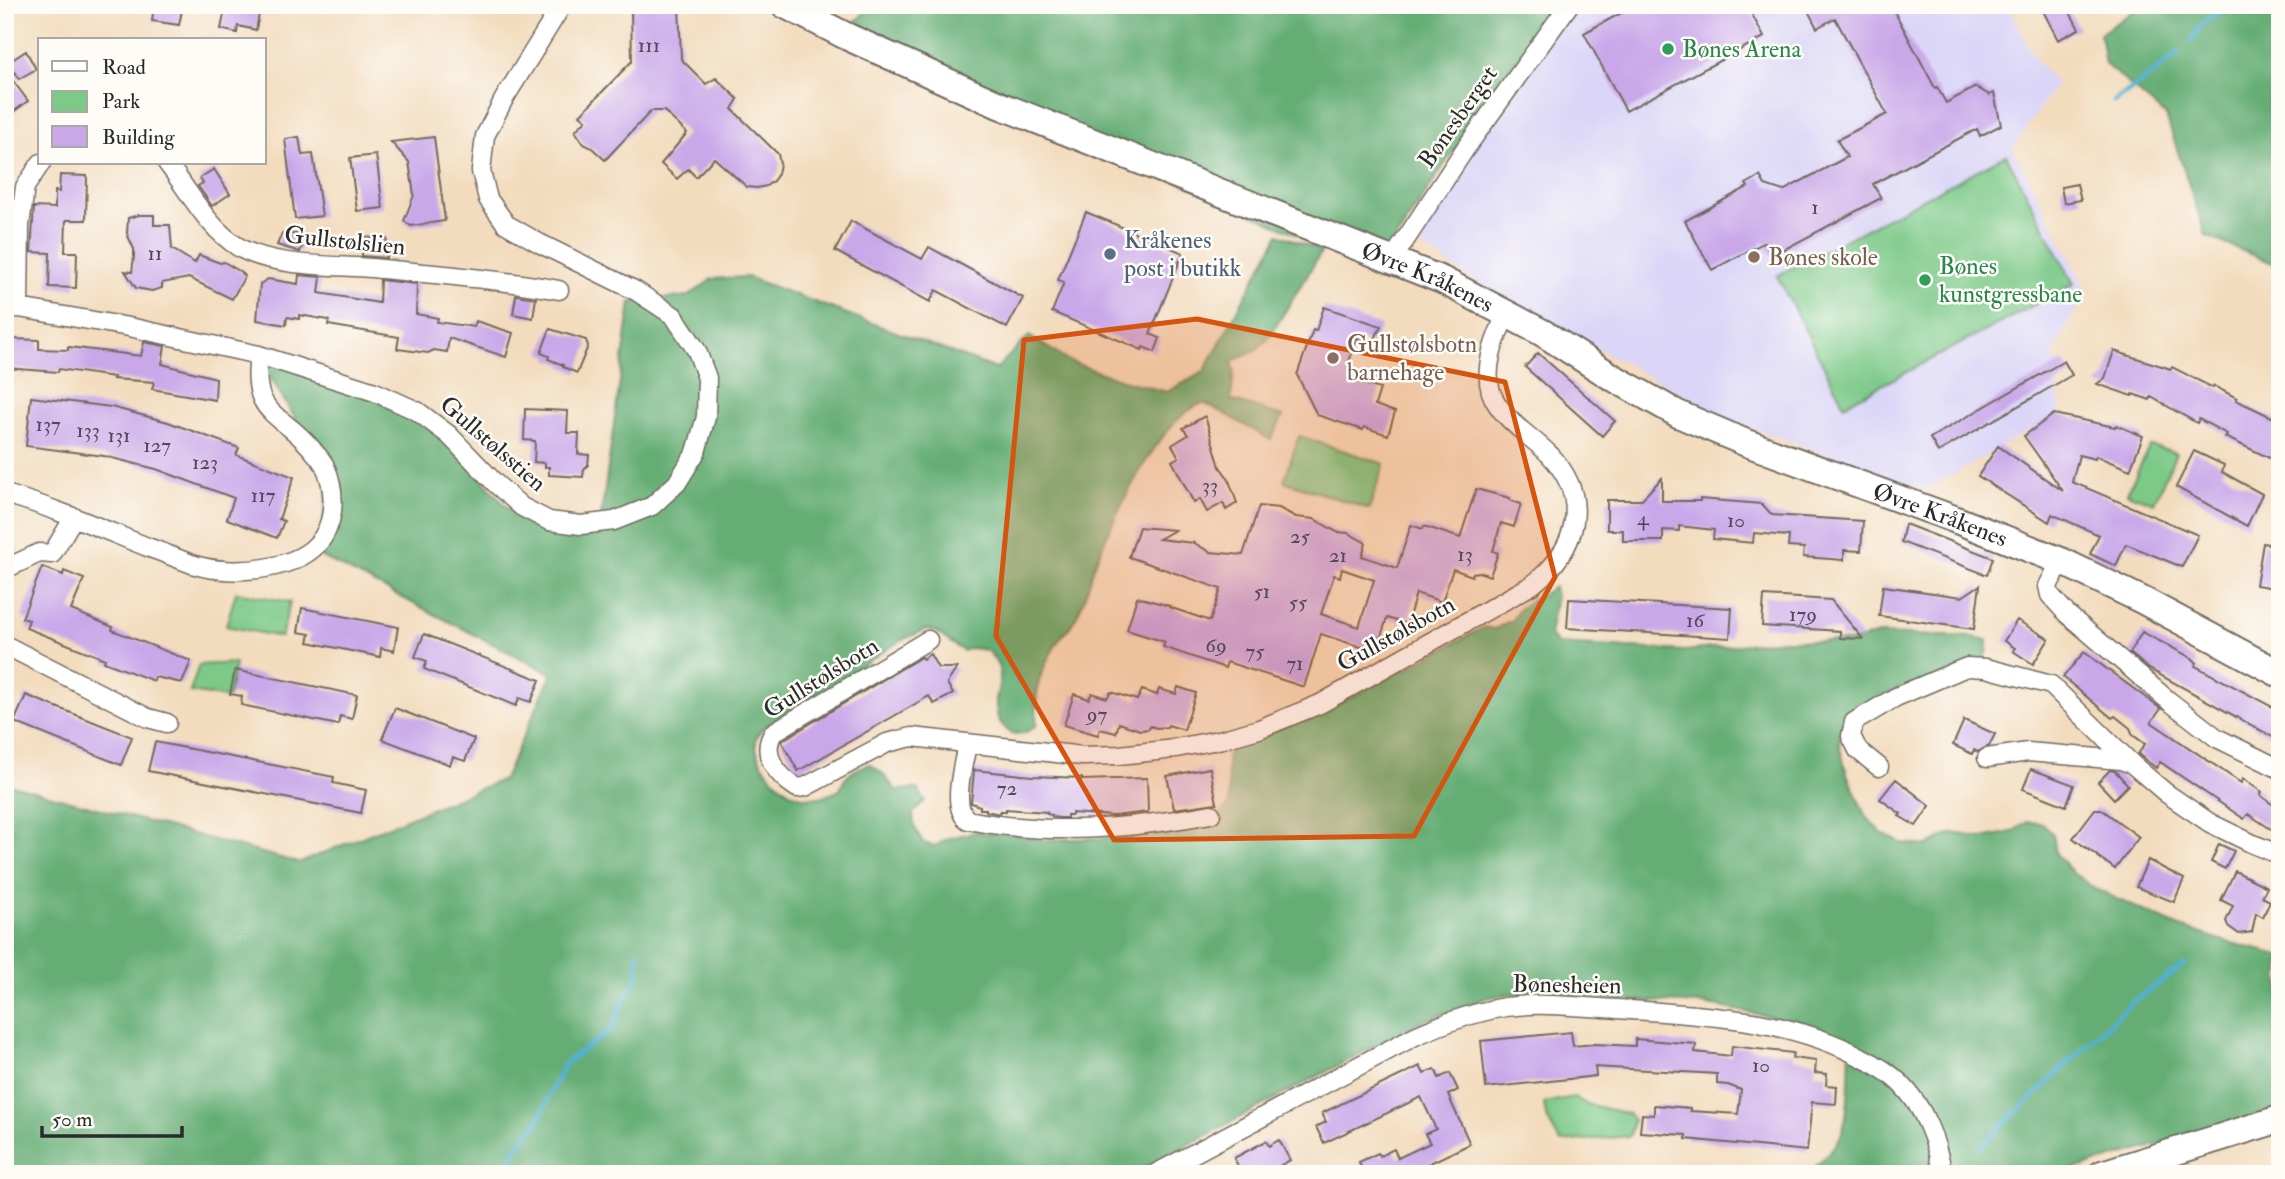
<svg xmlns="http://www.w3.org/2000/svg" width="2285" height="1179" font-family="'IM FELL Double Pica',serif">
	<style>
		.built { fill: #dbd6f7 }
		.green { fill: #7cc988; stroke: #547a5a; stroke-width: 2 }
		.forest { fill: #65ad74; stroke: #486c50; stroke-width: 2 }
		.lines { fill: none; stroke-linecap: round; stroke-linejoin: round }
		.stream { stroke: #53b1d1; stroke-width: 5 }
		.building { fill: #c9a7e9; fill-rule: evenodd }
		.minor-casing { stroke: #71695e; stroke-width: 21 }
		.secondary-casing { stroke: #71695e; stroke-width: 30 }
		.minor { stroke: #fff; stroke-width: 18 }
		.secondary { stroke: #fff; stroke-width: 26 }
		.marked { fill: #d5540f; fill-opacity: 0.2; stroke: #d5540f; stroke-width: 5; stroke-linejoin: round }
		.leisure-dot { fill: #2e9e5b; stroke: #fdfcf7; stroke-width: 2.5 }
		.service-dot { fill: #5c6f8a; stroke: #fdfcf7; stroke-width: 2.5 }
		.education-dot { fill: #8d6e63; stroke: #fdfcf7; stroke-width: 2.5 }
		.labels { text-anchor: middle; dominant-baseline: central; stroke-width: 5; stroke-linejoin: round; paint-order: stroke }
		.number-label { font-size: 21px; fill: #524a5a }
		.leisure-label { font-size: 24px; fill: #27864d; stroke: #fdfcf7; text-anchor: start }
		.street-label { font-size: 24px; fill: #2b2b2b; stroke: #fdfcf7 }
		.service-label { font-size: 24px; fill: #4e5e75; stroke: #fdfcf7; text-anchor: start }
		.education-label { font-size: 24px; fill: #785e54; stroke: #fdfcf7; text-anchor: start }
	</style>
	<rect width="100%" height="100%" fill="#fdfcf7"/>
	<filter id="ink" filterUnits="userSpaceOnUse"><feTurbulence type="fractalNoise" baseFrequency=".0143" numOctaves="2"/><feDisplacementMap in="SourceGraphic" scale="14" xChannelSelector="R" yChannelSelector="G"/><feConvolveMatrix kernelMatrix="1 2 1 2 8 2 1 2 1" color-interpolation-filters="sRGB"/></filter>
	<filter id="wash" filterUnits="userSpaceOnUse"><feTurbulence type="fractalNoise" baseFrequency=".00686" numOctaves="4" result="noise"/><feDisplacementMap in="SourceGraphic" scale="28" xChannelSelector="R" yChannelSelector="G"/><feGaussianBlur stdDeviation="1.57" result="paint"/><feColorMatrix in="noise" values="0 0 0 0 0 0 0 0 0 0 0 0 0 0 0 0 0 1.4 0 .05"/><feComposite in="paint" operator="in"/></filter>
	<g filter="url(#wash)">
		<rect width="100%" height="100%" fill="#f3dcbe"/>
		<path class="built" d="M1569,5H2008L2034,57L2056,84L2013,148L2086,289L2054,352L2060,412L1927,490L1725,418L1470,278L1406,236Z"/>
		<path class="green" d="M2006,155L2074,284L1844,405L1777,276Z
			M1299,436L1384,464L1369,509L1284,481Z
			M2150,446L2176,453L2154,503L2127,493Z
			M236,592L290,602L281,637L226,626Z
			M235,663L228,698L190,692L199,665Z
			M1574,1097L1586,1104L1629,1114L1633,1120L1630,1136L1560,1142L1546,1116L1544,1103Z"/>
		<path class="forest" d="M872,5H1560L1483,106L1391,246L1364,264L845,32Z
			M2142,5H2280V266L2206,236L2166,116L2105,64L2100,34Z
			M1279,234L1322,251L1268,339L1256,350L1232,361L1234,372L1231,400L1283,416L1271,440C1248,428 1227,413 1203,403C1160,417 1114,517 1097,559C1089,579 1086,600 1075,619C1071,627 1064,633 1059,640C1052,651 1044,666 1040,678C1035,692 1037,712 1036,726L1024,733L1012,734C1007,730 1000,724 998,718C989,689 1014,678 987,650L971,648L963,651L936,632L927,629L902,640L764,727C762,730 759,732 757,736C749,758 782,794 803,797C817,799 827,796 840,790C844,775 855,768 870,764L882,773L896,790L918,789L925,801L913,813L914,826L923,843L935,846L947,839L974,832L1009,834L1043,840L1102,838L1159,832L1218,818L1229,804L1227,758L1229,751L1239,744L1331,708L1484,627L1495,629L1512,620L1520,608L1554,587L1556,596L1549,635L1558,644L1685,651L1783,640L1850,642L1879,634L1973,637L1988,640V650L1982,662L1898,689L1856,711L1842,726L1839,744L1847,774L1865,815L1881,833L1901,843L1925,846L1953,833L1983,838L2012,832L2027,822L2043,823L2053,835L2056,854L2073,873L2095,889L2177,926L2227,942L2280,955V1109L2058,1174H1809C1817,1164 1832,1151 1838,1141C1851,1121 1849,1064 1850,1039L1832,1034L1804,1023L1703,1004L1510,994L1487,998L1420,1022L1133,1174H5V783L299,863L504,779L552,674L320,556L329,475L258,357L425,417L515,516L599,531L631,302L689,296L712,279L747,277L996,369L1029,336L1071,362L1122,380L1167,392L1204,372Z"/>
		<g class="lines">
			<path class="stream" d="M2192,40L2201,24L2231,5
				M2114,102C2136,85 2159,72 2178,53
				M1981,1146L2131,1003L2184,965
				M503,1174L518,1145L539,1121L549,1095L565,1063L612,1029L622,1004L638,976V952"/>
		</g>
		<g id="blocks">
			<path class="building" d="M154,5H183L179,25L152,21Z
				M226,5H242L260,9L256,30L238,26L237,33L221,29Z
				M638,5H679L681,59L706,84L716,78L738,99L732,109L778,154L780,164L778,174L773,181L766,186L757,188L747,187L714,158L696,177L688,169L677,179L661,164L687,133L664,111H651L605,160L592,148L584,144L575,131L586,120L580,115L632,61L631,8H638Z
				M1636,5H1747L1764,37L1626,111L1584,33Z
				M1805,5H1891L1935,88L1937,87L1946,103L1976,87L1989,95L1994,93L2001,125L1980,136L1977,129L1873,184L1881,198L1772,256L1765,242L1712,270L1685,221L1748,187L1746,184L1760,176L1765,185L1783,191L1847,157L1837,140L1887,114L1835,18L1817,28Z
				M2040,5H2066L2079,29L2058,40Z
				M26,51L36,69L19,79L9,62Z
				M5,70L28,101L5,118Z
				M299,137L302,155L313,154L322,216L295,219L285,139Z
				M434,137L445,221L411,226L404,221L414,195L409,162L391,142Z
				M376,155L383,208L357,211L350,158Z
				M214,169L230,194L212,206L198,186L203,183L200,178Z
				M60,175L87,176L86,220H66L65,252H77L76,288L49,287L50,253L31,252L34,207L55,208V191L59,192Z
				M2077,184L2081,200L2064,203L2061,187Z
				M1086,212L1183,253L1150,334L1160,338L1155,352L1143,347L1142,350L1052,312L1064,282L1058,280Z
				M139,215H154V225H170L172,249L195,263L199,255L220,263L224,262L241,272L245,276L232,299L189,278L162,283V288L152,291L136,288L125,271L132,272L134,257V249L127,234L128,218Z
				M851,221L922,259L929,247L1023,298L1007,328L936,290L930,302L835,251Z
				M282,233L307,235L300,252L277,245Z
				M363,237L387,239L386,258L362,256Z
				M299,275L321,277L319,293L379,303L380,280L417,284L416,314L438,318L437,322L474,327L476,321L513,333L506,357L449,338L447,352L434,350L428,353L397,349L399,337L328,325L329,320L299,315V319L287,317L286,325L257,320L260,284L268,279L298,284Z
				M516,295L536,298L533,318L513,314Z
				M1324,307L1381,326L1373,343L1357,338L1348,365L1355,381L1380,389L1375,405L1395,412L1388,435L1364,427L1363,430L1317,415L1297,375L1313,330L1316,331Z
				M550,329L586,340L588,346L577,373L563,367V365L548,359L549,356L541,353Z
				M11,339L39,340V349L68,350V347L141,356L144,342L165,346L162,364L216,378L215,400L152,389L154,382L113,379L114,377L59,369L58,372L5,368V347L11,348Z
				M2114,351L2171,369L2172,367L2213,388L2214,386L2237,398L2236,400L2280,421V463L2225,437L2227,434L2199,419L2197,423L2151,397L2150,400L2133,394L2132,396L2097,384L2105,378Z
				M1538,353L1615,421L1602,436L1525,367Z
				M2064,361L2072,375L1938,452L1930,438Z
				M31,397L111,407L168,422L239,448L236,455L294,477L279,519L284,521L277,538L227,519L234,498L156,469L104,456L26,446Z
				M525,409L568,411L567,433H579L578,454L589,455L588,465L584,469L583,477L549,475V467H545V463L534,462L535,441L524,440Z
				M2054,414L2115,427L2116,425L2143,436L2130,470L2096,456L2095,459L2079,455L2072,482L2198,535L2182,567L2126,544L2116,566L2090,554L2099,535L2052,514L2049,522L1978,476L1998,446L2063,491L2024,436Z
				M1205,416L1220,467L1228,478L1237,503L1226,510L1223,503L1207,512L1200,499L1194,503L1172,461L1179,457L1172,445L1188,435L1183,428Z
				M2194,451L2224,465L2222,472L2262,494L2247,526L2176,487Z
				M1662,478V501H1700V499L1762,504L1772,515L1863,521L1861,551L1844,550V560L1803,557L1804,548L1788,547L1789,536L1754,533L1753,543L1713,539L1714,530L1679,526V531L1663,530V541H1623V530H1607V500H1641Z
				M1476,489L1510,498L1509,500L1521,504L1514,527L1501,523L1493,551L1498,553L1490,576L1479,572L1473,573L1472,576L1453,569L1442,602L1416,593L1407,624L1387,618L1376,652L1321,634L1304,687L1227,662L1225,668L1163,647L1165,642L1127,630L1137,597L1170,606L1169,607L1210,621L1221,589L1129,557L1139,527L1175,530L1159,539L1194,543L1210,552L1243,555L1259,506L1279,508L1296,517L1314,519L1337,532L1348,533L1366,543L1362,556L1397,568L1411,525L1423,529L1424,526L1460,538ZM1342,569L1374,580L1359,627L1321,614L1334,575L1340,577Z
				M1905,524L1993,558L1987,575L1901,542Z
				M2263,543L2280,546V589L2256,585Z
				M42,567L63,575L64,571L84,579L71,610L113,627L112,630L191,661L182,683L155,677L154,681L104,662L105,659L26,628L29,620L22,618Z
				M1980,585L1974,629L1879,616L1883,586L1962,597Z
				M1764,596L1831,600L1863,639L1840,638V631L1762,626Z
				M1569,599L1732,608L1730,638L1567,628Z
				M302,608L398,627L394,651L381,648L380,657L308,642L310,634L298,632Z
				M2017,620L2049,639L2033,664L2013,651L2015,648L2004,641Z
				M2142,632L2192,658L2197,663L2195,666L2280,711V741L2149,669L2130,653Z
				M424,634L540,680L531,702L519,698L516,706L424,669L427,661L415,657Z
				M2084,652L2161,709L2151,722L2241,783L2243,779L2262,792L2260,795L2280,810V835L2248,814L2244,819L2160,762L2156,768L2138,754L2145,744L2133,735L2130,728L2115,716L2112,718L2063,677Z
				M930,654L938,668H957L947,683L953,694L934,704L929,696L798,771L782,742L783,740L921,657L923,659Z
				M235,670L357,695L352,719L340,716L338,725L241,705L242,696L230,694Z
				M1178,687L1196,693L1184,730L1168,725L1167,727L1157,728L1150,726L1149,729L1140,730L1119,723L1116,733L1100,729L1098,735L1064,725L1074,694L1089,699L1092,693L1107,698L1111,692L1137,700L1142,690L1157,695L1159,689L1176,694Z
				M26,695L132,737L121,765L14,722Z
				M395,708L474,739L465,761L453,757L450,765L382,739Z
				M1964,720L1995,734L1989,746L1978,752L1974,750L1972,754L1953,745Z
				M155,742L334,777L333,783L366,790L361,813L148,771Z
				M1210,768L1217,803L1174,809L1167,776Z
				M2031,769L2074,785L2066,806L2023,789Z
				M974,770L1032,776L1082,778V780L1147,778L1148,812L1114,816L1072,813V815H1067V818H1059L1052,817V815L1047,814V812L1006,809V811H1000V814L986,811V809H980V806L971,803Z
				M2110,770L2115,771L2128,785L2114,799L2098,782Z
				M1896,779L1930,806L1916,826L1899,816L1901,814L1880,799Z
				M2095,809H2101L2139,837L2115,869L2073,838Z
				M2219,844L2234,851L2225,869L2211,862Z
				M2148,860L2184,879L2174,902L2136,887Z
				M2235,871L2267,887L2262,897L2270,901L2263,917L2256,913L2252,932L2239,934L2228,926L2226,921L2233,906L2221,900Z
				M1571,1032L1573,1046L1595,1044L1635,1046V1039L1696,1044L1695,1052L1731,1056L1732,1046L1793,1053L1792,1058L1816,1061L1815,1073L1827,1074L1826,1085L1837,1086L1836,1104L1812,1102L1807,1151L1686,1139V1135L1640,1132L1642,1114L1654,1115V1105L1690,1108V1111L1738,1114L1741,1090L1728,1085L1717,1084V1074L1595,1067L1596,1076L1486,1088L1481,1041Z
				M1420,1066L1424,1074L1435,1069L1439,1078L1450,1073L1458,1090L1448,1095L1470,1144L1407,1174H1364L1359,1162L1378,1153L1380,1156L1394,1149L1398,1158L1430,1143L1425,1134L1436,1129L1421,1097L1324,1143L1316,1127L1326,1122L1322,1113Z
				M1279,1140L1290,1160L1265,1174H1242L1234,1158L1266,1141L1269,1146Z"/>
		</g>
	</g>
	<g filter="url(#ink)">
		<use href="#blocks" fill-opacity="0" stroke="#71695e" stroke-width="2"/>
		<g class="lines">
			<defs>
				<path id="minor" d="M167,163C190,192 207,228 240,248C274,267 333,265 372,268C435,274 496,279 559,290
					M1392,260L1465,149L1569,5
					M19,308L20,226L25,187L41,163
					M5,309L19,308L129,327L259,355
					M5,494C55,508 102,529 150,548C165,553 180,560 195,565C231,576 300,572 323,537C336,516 335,488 325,466C322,460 316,454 312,449C280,411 250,416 259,355L375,392L417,411L449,435L495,483L522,507L549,521L581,525L614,521L652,506L677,483L696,452L706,417L707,378L697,351L674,316L636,291L539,243L506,224L488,199L481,171L485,136L504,99L562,5
					M2061,561L2048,586L2050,595L2067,614L2169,701L2217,738L2280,769
					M5,569L39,553L52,554L74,517
					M928,640L774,732C759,754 778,776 797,788L805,787L887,743L912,737L1083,756L1119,755L1166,750L1223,739L1259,729L1320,704L1532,585C1577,550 1592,500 1550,455C1531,436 1500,418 1491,392C1483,366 1496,338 1506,314
					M5,645L148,718L167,723
					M967,744C964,763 950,808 968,820C1049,836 1129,829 1211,814
					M1987,758L2028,752L2121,760L2132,764
					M1879,767L1858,750L1851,736L1854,722L1896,697L1957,671L1967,667L1986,668L2051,685L2132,764L2166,793L2210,823L2253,844L2280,855
					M1155,1174L1415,1036C1444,1023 1474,1012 1506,1007C1542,1002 1581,1007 1617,1009C1701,1015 1786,1017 1861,1057C1875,1064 1889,1072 1901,1084C1925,1108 1936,1141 1943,1174"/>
				<g id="secondary">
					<path id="s1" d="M785,5L848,37L999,105L1442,280L1543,333L1612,377L1678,414L1744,442L1954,519L2061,561L2142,600L2280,674"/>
					<path d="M2102,1174L2280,1119"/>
				</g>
			</defs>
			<use href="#minor" class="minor-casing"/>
			<use href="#secondary" class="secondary-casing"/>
			<use href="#minor" class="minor"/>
			<use href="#secondary" class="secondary"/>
		</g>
	</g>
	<path class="marked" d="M1197,319L1505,382L1555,577L1414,836L1114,840L996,636L1024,340Z"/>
	<g class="leisure-dot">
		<circle cx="1668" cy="49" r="7"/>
		<circle cx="1925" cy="280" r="7"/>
	</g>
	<circle class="service-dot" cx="1110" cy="254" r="7"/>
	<g class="education-dot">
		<circle cx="1754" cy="257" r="7"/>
		<circle cx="1333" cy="358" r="7"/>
	</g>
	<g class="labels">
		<g class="number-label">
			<text x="649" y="45">111</text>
			<text x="1815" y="207">1</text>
			<text x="155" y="253">11</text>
			<text x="48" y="424">137</text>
			<text x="88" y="430">133</text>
			<text x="119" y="435">131</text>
			<text x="157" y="445">127</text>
			<text x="205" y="462">123</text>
			<text x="1210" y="485">33</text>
			<text x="263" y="495">117</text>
			<text x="1643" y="518">4</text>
			<text x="1736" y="520">10</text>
			<text x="1300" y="536">25</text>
			<text x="1465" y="554">13</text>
			<text x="1338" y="555">21</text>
			<text x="1262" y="591">51</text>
			<text x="1298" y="602">55</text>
			<text x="1803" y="614">179</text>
			<text x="1695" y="620">16</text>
			<text x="1216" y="645">69</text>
			<text x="1255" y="651">75</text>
			<text x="1295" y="663">71</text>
			<text x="1097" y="714">97</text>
			<text x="1007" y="788">72</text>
			<text x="1761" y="1065">10</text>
		</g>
		<g class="leisure-label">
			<text x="1682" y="49">Bønes Arena</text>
			<text x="1939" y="266">Bønes<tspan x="1939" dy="28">kunstgressbane</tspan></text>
		</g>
		<g class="street-label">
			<text transform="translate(1458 117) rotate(-55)">Bønesberget</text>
			<text transform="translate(345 241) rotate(6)">Gullstølslien</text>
			<text stroke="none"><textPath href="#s1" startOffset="698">Øvre Kråkenes</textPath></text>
			<text transform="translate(493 444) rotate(41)">Gullstølsstien</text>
			<text stroke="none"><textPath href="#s1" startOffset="1265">Øvre Kråkenes</textPath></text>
			<text transform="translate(1396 634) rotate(-29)">Gullstølsbotn</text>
			<text transform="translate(821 678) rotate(-32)">Gullstølsbotn</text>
			<text transform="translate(1567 985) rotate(1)">Bønesheien</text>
		</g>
		<g class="service-label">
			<text x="1124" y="240">Kråkenes<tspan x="1124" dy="28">post i butikk</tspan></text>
		</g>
		<g class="education-label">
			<text x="1768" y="257">Bønes skole</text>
			<text x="1347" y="344">Gullstølsbotn<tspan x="1347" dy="28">barnehage</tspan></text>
		</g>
	</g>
	<rect width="2285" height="1179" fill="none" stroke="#fdfcf7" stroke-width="28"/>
	<rect x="38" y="38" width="228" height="126" fill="#fdfcf7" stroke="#a9a8a5" stroke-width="2"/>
	<rect x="52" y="61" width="35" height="10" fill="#ffffff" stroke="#a9a8a5" stroke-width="2"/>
	<text x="102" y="74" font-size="21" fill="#2b2b2b">Road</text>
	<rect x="52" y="91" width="35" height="21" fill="#7cc988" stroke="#a9a8a5" stroke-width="2"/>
	<text x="102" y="108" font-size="21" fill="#2b2b2b">Park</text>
	<rect x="52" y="126" width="35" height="21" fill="#c9a7e9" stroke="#a9a8a5" stroke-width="2"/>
	<text x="102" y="144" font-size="21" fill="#2b2b2b">Building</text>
	<path d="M42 1126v10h140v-10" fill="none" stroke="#2b2b2b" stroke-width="3.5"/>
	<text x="52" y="1126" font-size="21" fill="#2b2b2b" stroke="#fdfcf7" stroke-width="5" paint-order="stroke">50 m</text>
</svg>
